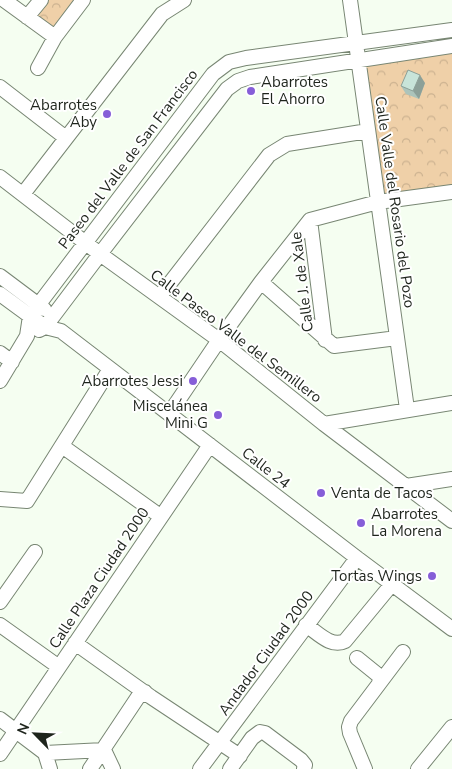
<svg xmlns="http://www.w3.org/2000/svg" width="452" height="769" font-family="'Nunito Sans',sans-serif">
	<style>
		.forest { fill: url(#forest-crowns) }
		.lines { fill: none; stroke-linecap: round; stroke-linejoin: round }
		.minor-casing { stroke: #788673; stroke-width: 16 }
		.minor { stroke: #fff; stroke-width: 14 }
		.wall { fill: #acc4bb }
		.shaded-wall { fill: #8ca098 }
		.building { fill: #c8e4d9; stroke: #8ca098 }
		.poi-dot { fill: #865ed8; stroke: #fff; stroke-width: 2 }
		.labels { text-anchor: middle; dominant-baseline: central; stroke-width: 4; stroke-linejoin: round; paint-order: stroke }
		.poi-label { font-size: 15px; fill: #1e241c; stroke: #fff; text-anchor: end }
		.street-label { font-size: 15px; fill: #1e241c; stroke: #fff }
	</style>
	<defs>
		<pattern id="forest-crowns" width="20" height="18" patternUnits="userSpaceOnUse" patternTransform="scale(1.25)"><rect width="20" height="18" fill="#efd0a8"/><path d="M2 6a3 3 0 1 1 6 0M12 15a3 3 0 1 1 6 0" fill="none" stroke="#ccb290"/></pattern>
	</defs>
	<rect width="100%" height="100%" fill="#f5fef1"/>
	<path class="forest" d="M41,0H83L55,37L27,17Z
		M452,52V185L382,195L358,68Z"/>
	<g class="lines">
		<defs>
			<path id="minor" d="M4,0L55,37
				M350,0L407,409
				M27,17L41,0
				M38,68L55,37L83,0
				M0,87L66,138
				M0,177L100,254L219,340L324,424L452,521
				M23,194L162,14L184,0
				M310,220L325,340
				M0,276L44,309
				M261,282L334,346L397,338
				M0,294L45,327L61,331L357,558L452,629
				M160,296L269,155L287,144L368,131
				M39,330L45,327L100,254L227,89L238,81L250,77L452,46
				M0,353L12,362
				M0,381L27,336L30,316L213,74L229,62L246,58L452,30
				M169,414L219,340L261,282L310,220L378,202L452,192
				M324,424L452,403
				M62,446L160,516
				M406,486L452,479
				M0,499L27,501L110,369
				M0,602L35,552
				M0,625L59,667
				M306,625C318,633 331,648 345,641L392,584
				M75,643L151,697L240,756
				M357,658L378,675L380,681
				M0,719L45,753L104,750L113,769
				M45,753L50,769
				M0,754L210,445
				M90,769L138,697L145,692
				M200,769L357,558
				M230,769L252,738L260,732L265,733L301,760L305,765L304,769
				M365,769L350,733L349,727L351,721L403,652
				M418,769L452,727"/>
		</defs>
		<use href="#minor" class="minor-casing"/>
		<use href="#minor" class="minor"/>
	</g>
	<path class="wall" d="M425,83L419,99L406,94L401,86Z"/>
	<path class="shaded-wall" d="M420,75L425,83L419,99L413,91Z"/>
	<path class="building" d="M408,70L420,75L413,91L401,86Z"/>
	<g class="poi-dot">
		<circle cx="251" cy="91" r="5"/>
		<circle cx="107" cy="114" r="5"/>
		<circle cx="193" cy="381" r="5"/>
		<circle cx="218" cy="415" r="5"/>
		<circle cx="321" cy="493" r="5"/>
		<circle cx="361" cy="523" r="5"/>
		<circle cx="432" cy="576" r="5"/>
	</g>
	<g class="labels">
		<g class="poi-label">
			<text x="261" y="82" text-anchor="start">Abarrotes<tspan x="261" dy="17">El Ahorro</tspan></text>
			<text x="97" y="105">Abarrotes<tspan x="97" dy="17">Aby</tspan></text>
			<text x="183" y="381">Abarrotes Jessi</text>
			<text x="208" y="406">Miscelánea<tspan x="208" dy="17">Mini G</tspan></text>
			<text x="331" y="493" text-anchor="start">Venta de Tacos</text>
			<text x="371" y="514" text-anchor="start">Abarrotes<tspan x="371" dy="17">La Morena</tspan></text>
			<text x="422" y="576">Tortas Wings</text>
		</g>
		<g class="street-label">
			<text transform="translate(128 159) rotate(-53)">Paseo del Valle de San Francisco</text>
			<text transform="translate(395 202) rotate(82)">Calle Valle del Rosario del Pozo</text>
			<text transform="translate(302 282) rotate(-97)">Calle J. de Xale</text>
			<text transform="translate(236 336) rotate(37)">Calle Paseo Valle del Semillero</text>
			<text transform="translate(266 468) rotate(38)">Calle 24</text>
			<text transform="translate(99 578) rotate(-56)">Calle Plaza Ciudad 2000</text>
			<text transform="translate(266 653) rotate(-54)">Andador Ciudad 2000</text>
		</g>
	</g>
	<g transform="translate(35 734) rotate(294)" stroke="#ffffff" stroke-width="4" paint-order="stroke">
	<path d="M0-4L9 19L0 12L-9 19Z" fill="#1e241c"/>
	<text y="-8" font-size="14" font-weight="bold" text-anchor="middle" fill="#1e241c">N</text>
	</g>
</svg>
